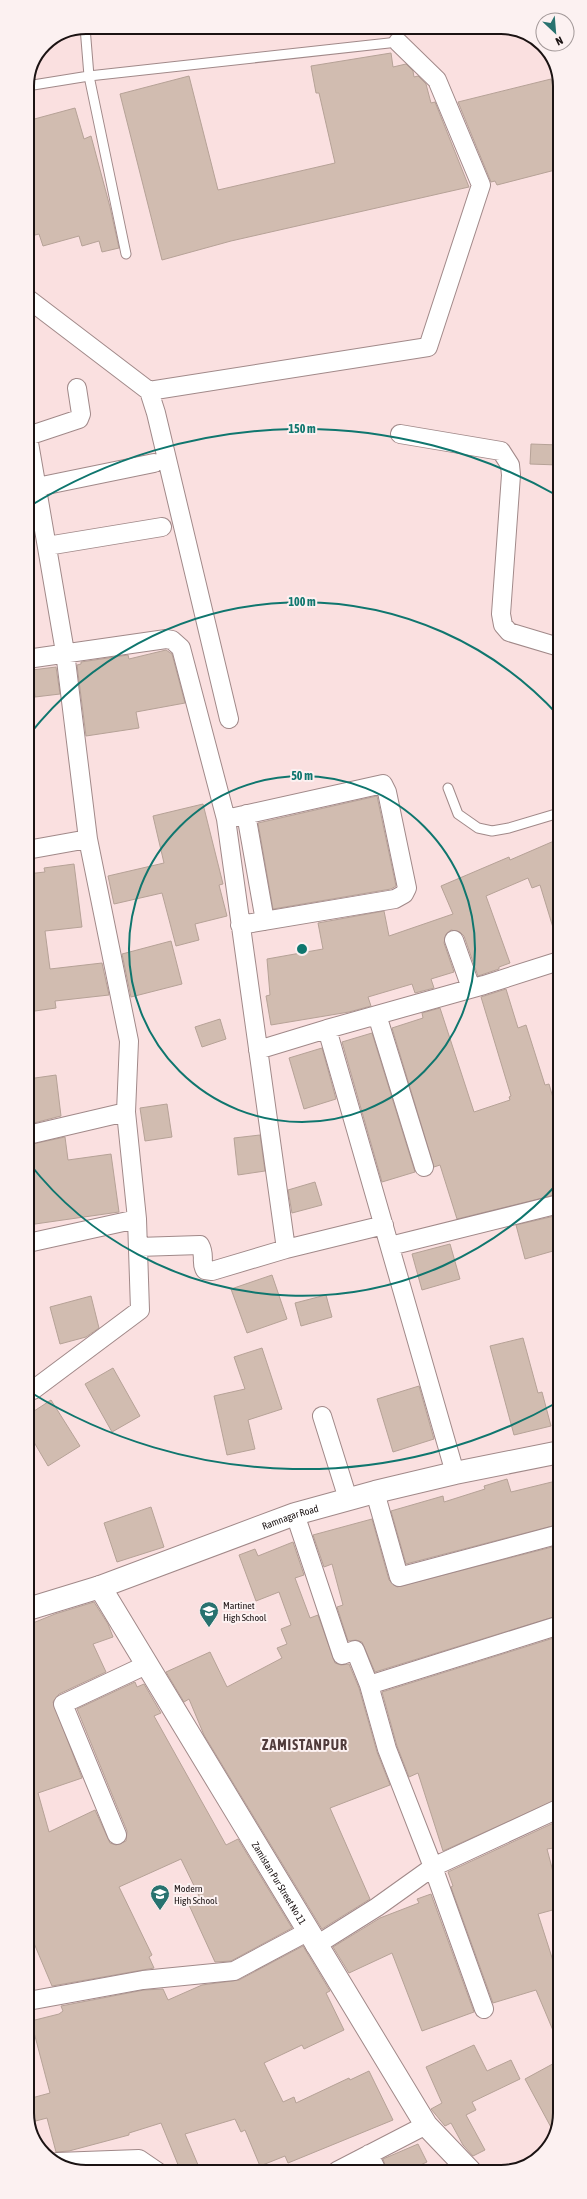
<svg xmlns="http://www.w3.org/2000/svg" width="587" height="2199" font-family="'Asap Condensed',sans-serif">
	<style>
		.building { fill: #d1bcb0; stroke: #b6a297 }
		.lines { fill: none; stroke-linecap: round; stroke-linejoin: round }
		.service-casing { stroke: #a18989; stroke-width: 11 }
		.minor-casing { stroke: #a18989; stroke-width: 20 }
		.tertiary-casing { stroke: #a18989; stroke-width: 24 }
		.secondary-casing { stroke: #a18989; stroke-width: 24 }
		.service { stroke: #fff; stroke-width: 9 }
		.minor { stroke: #fff; stroke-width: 18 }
		.tertiary { stroke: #fff; stroke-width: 22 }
		.secondary { stroke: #fff; stroke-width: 22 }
		.ring { fill: none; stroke: #0f766e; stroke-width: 2 }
		.labels { text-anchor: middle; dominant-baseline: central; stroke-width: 4; stroke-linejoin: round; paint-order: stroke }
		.street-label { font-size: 10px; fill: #1b1313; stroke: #fcf1f1 }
		.poi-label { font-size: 10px; fill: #1b1313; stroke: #fcf1f1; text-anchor: start }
		.district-label { font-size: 14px; font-weight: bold; letter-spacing: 1px; fill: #503b3b; stroke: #fcf1f1 }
		.rim { fill: none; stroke: #1b1313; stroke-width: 2 }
		.centre { fill: #0f766e; stroke: #fcf1f1; stroke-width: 2 }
		.ring-label { font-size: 12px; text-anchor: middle; font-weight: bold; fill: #0f766e; stroke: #fcf1f1; stroke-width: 4; stroke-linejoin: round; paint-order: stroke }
	</style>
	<rect width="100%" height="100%" fill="#fae0e0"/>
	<path class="building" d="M391,53L393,67L406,64L413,71L414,77L418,76L426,84L431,103L435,102L469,187L231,241L162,260L120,94L189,76L218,190L335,163L319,93H316L311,66Z
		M551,79L558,105L553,107L559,129V169L497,185L495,181L491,182L458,102Z
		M75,108L84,139L91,136L110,207L119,248L102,252L99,241L82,246L79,236L43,246L39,234L27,237V121Z
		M531,444L559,445L558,465L530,464Z
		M166,650L172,654L185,703L136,712L139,728L86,736L77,665L81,664V662L128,655L129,659Z
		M56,667L60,694L35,697L32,670Z
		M377,796L396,886L391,889L273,909L258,823Z
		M203,804L223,884L219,885L227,916L195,924L199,940L176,946L162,893L114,904L108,876L164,863L153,816Z
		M554,841L559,852V933L555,934L540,885L532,888L528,878L486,896L510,963L499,967V969L478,976L464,936L460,932L451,930L446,934L444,943L454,972L431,979L434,988L415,993L412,984L368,997L371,1006L349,1012L271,1025L266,996L270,995L267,959L323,949L318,923L384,911L389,936L453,914L441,886L509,857L510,860Z
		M74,864L82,927L45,931L50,969L102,963L109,995L55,1001L56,1008L28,1012L27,874L45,872L44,868Z
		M171,941L182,984L131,997L122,954Z
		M506,989L518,1028L526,1025L545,1085L549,1084L559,1118V1194L457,1219L440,1165L434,1167L392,1028L423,1018L422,1013L440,1008L474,1112L510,1100L509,1097L511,1096L481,997Z
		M220,1019L226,1039L202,1047L195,1027Z
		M372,1033L415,1172L382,1182L342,1042Z
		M322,1048L336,1099L304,1109L289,1058Z
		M56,1075L61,1116L30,1124L28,1079Z
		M167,1104L172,1137L145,1141L140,1108Z
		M260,1135L265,1171L238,1175L234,1138Z
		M65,1137L68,1160L111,1154L119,1212L28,1225V1145Z
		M315,1182L322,1205L292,1213L288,1190Z
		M559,1215L560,1249L525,1259L516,1225Z
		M450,1244L460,1279L422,1290L412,1254Z
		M272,1275L287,1319L247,1333L231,1289Z
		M326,1295L332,1317L301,1326L295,1303Z
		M91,1296L99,1328L86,1337L60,1344L50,1307Z
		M523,1338L538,1393L542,1392L551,1426L514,1435L490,1346Z
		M262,1348L282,1409L248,1420L255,1449L227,1455L214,1396L245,1389L234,1357Z
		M113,1368L140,1416L112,1432L85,1384Z
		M419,1386L434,1439L393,1452L377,1399Z
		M51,1400L80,1446L48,1466L28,1432V1415Z
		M507,1479L511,1492L556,1481L560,1496V1524L406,1564L391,1511L443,1496L444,1502L485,1489L484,1486Z
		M151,1507L164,1547L117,1562L104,1523Z
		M372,1519L389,1580L397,1587L560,1545V1615L375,1672L362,1642L356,1640L348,1641L337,1607L343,1605L332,1564L324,1567L313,1535Z
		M293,1542L304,1575L295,1578L310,1618L318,1615L335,1663L341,1665L349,1664L359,1688L377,1752L390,1785L330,1808L370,1899L322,1929L204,1735L189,1699L184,1702L166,1672L210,1652L227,1687L282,1658L277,1648L287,1644L281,1629L291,1625L279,1592L256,1601L239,1555L255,1549L258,1556Z
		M94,1602L108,1624L113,1637L93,1644L106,1672L59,1694L53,1702L82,1778L38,1793L49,1832L95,1810L110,1843L116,1845L126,1841L127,1831L77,1709L135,1682L137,1687L144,1684L161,1713L154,1716L226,1845L238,1839L292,1928L231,1961L215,1962L189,1905L201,1900L181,1859L119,1887L152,1955L149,1957L154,1968L52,1986L28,1929V1754L34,1753L28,1735V1724L34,1722L28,1707V1625L55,1614Z
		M560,1636V1798L443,1851L418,1773L409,1777L397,1746L382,1692Z
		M560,1820V1847L547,1849L560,1898V1908L538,1914L555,1967L560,1965V2047L536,1990L493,2003L451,1887L453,1886L448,1872Z
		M431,1894L474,2012L422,2031L392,1953L349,1973L333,1947L380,1918L419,1903L417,1899Z
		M303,1946L330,1991L326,1993L344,2030L304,2049L302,2045L264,2063L283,2102L294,2097L296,2103L349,2078L350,2080L369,2071L393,2120L288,2163L285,2156L260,2166L245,2130L241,2132L235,2119L185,2134L201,2172H181L161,2123L129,2133V2135L69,2151L56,2152L47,2118L28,2123V2099L50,2093L31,2021L59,2014L63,2011L61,2006L144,1990L163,1989L168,2000L202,1985L239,1980Z
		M474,2045L487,2071L511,2060L520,2079L472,2102L476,2110L466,2115L485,2150L473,2156L463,2145L451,2123L445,2126L431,2109L442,2103L426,2067Z
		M560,2060V2113L553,2131L525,2079Z
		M418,2144L427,2162L407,2171H387L383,2159Z"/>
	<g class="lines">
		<defs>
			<path id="service" d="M85,27L89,76L126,254
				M27,86L89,76L398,42
				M448,788L458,814L478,828L492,831L509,828L559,813"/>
			<path id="minor" d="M27,298L149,391L156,413L229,719
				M149,391L428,347L481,185L437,80L398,42
				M27,431L65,652L88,839L129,1041L126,1112L137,1219L140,1310L33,1390L28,1392
				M400,434L501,451L510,465L511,475L501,614L503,625L509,632L559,647
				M28,436L79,419L81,414L77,388
				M37,487L154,463
				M47,546L162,527
				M27,659L166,639L172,640L181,648L226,819L286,1249
				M246,814L265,921
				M226,819L383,784L387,792L407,888L404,894L395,899L240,925
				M27,850L88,839
				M454,940L471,988
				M377,1015L424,1167
				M258,1050L327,1029
				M28,1135L126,1112
				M28,1243L137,1219
				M390,1246L559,1204
				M138,1247L200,1245C206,1256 200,1262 205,1270L212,1271L286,1249L384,1225
				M322,1416L348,1499
				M455,1473L327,1029L484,985L559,961
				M375,1492L399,1577L560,1534
				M295,1514L342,1655L355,1650L369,1685L387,1749L433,1867L484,2009
				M369,1685L560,1625
				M117,1835L63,1704L146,1665
				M315,1946L377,1907L433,1867L560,1808
				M28,2001L143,1980L234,1971L307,1932
				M369,2154L377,2171
				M57,2162L139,2159L158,2172
				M337,2171L426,2125"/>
			<g id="tertiary">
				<path id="s1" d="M100,1587L426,2125L470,2171"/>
			</g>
			<g id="secondary">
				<path id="s2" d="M28,1609L100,1587L295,1514L375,1492L455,1473L560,1452"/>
			</g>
		</defs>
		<use href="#service" class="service-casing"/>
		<use href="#minor" class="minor-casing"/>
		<use href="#tertiary" class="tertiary-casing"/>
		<use href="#secondary" class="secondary-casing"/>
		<use href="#service" class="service"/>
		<use href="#minor" class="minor"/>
		<use href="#tertiary" class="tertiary"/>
		<use href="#secondary" class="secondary"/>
	</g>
	<g class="ring">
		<circle cx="302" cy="949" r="173"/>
		<path d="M558 1183A347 347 0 0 1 29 1163M29 735A347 347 0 0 1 558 715"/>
		<path d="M558 1402A520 520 0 0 1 30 1392M30 506A520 520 0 0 1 558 496"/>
	</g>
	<defs>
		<symbol id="university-pin" viewBox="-11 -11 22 30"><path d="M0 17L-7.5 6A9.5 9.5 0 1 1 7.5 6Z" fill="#28726f" stroke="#fcf1f1"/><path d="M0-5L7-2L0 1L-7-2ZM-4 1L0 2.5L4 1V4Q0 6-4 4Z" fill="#fff"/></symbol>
	</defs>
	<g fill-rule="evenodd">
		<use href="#university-pin" x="198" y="1600" width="22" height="30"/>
		<use href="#university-pin" x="149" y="1883" width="22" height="30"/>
	</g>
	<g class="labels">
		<g class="street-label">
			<text stroke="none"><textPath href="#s2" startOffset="278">Ramnagar Road</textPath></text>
			<text stroke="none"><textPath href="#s1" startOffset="346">Zamistan Pur Street No 11</textPath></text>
		</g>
		<g class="poi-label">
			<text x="223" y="1605">Martinet<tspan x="223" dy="12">High School</tspan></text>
			<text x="174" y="1888">Modern<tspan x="174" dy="12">High School</tspan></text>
		</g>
		<g class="district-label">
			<text x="305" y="1745">ZAMISTANPUR</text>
		</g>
	</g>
	<path d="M0 0H587V2199H0ZM86 34H501A52 52 0 0 1 553 86V2113A52 52 0 0 1 501 2165H86A52 52 0 0 1 34 2113V86A52 52 0 0 1 86 34Z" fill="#fcf1f1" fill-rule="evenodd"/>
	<path class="rim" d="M86 34H501A52 52 0 0 1 553 86V2113A52 52 0 0 1 501 2165H86A52 52 0 0 1 34 2113V86A52 52 0 0 1 86 34Z"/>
	<circle cx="302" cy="949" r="6" class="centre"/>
	<g class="ring-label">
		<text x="302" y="433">150 m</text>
		<text x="302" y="606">100 m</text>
		<text x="302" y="780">50 m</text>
	</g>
	<g transform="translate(555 32) rotate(154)"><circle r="19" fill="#fcf1f1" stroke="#a29898"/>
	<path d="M0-3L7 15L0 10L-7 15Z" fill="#28726f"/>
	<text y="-6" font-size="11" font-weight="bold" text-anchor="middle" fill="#1b1313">N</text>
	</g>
</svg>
